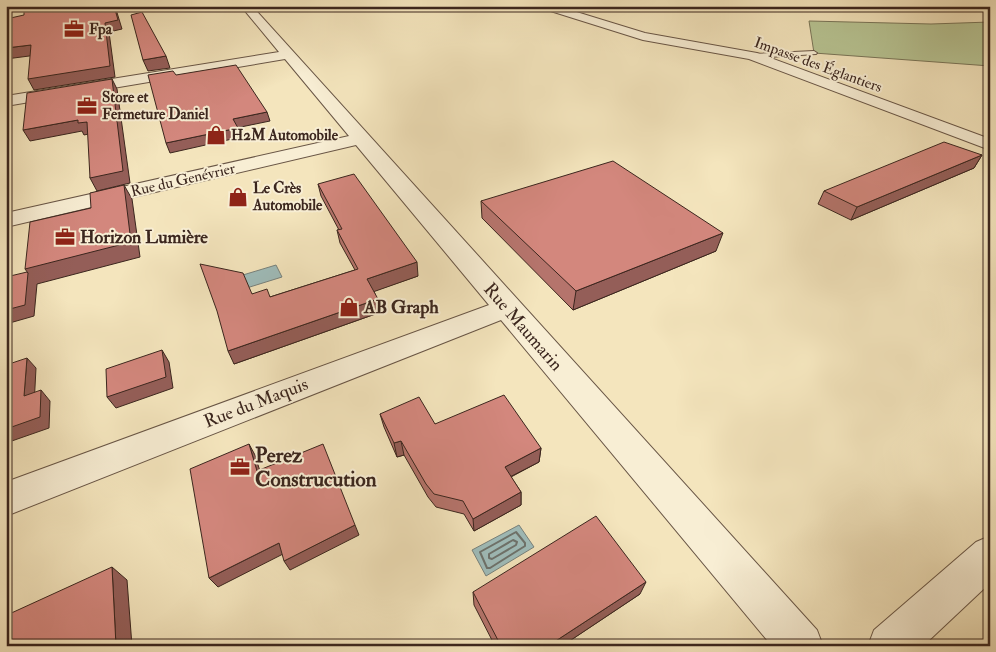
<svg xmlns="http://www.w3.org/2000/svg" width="996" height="652" font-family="'IM FELL Double Pica',serif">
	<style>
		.green { fill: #b8c594; stroke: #7a7659 }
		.water { fill: #9fbdbb; stroke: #77817c }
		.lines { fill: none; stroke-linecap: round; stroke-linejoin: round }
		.shore { stroke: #6d726c; stroke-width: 2 }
		.service-casing { stroke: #695646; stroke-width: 2 }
		.minor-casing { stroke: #695646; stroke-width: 2 }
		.service { fill: #f8eed4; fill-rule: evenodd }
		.minor { fill: #f8eed4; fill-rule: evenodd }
		.wall { fill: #b5746c; stroke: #3b261e }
		.shaded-wall { fill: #945e58; stroke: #3b261e }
		.building { fill: #d3877d; stroke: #3b261e }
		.labels { text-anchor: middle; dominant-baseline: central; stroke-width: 4; stroke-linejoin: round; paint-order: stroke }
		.far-poi-label { font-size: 15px; font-weight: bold; fill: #3b261e; stroke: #f8eed4; text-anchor: start }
		.far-street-label { font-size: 15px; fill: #3b261e; stroke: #f8eed4 }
		.poi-label { font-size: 18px; font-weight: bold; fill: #3b261e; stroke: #f8eed4; text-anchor: start }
		.street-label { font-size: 18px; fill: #3b261e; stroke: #f8eed4 }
		.near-poi-label { font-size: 21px; font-weight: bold; fill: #3b261e; stroke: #f8eed4; text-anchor: start }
	</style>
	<rect width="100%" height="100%" fill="#f4e5bd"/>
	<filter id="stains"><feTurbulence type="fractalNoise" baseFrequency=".004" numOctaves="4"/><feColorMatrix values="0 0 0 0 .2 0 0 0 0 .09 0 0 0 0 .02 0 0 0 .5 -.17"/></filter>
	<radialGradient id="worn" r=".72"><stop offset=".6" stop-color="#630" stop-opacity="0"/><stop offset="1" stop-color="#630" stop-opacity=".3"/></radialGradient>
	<path class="green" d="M844,6H990V11L864,8Z
		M809,21L931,24L990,22V66L814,53Z"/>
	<path class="water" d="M276,265L282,277L237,291L233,278Z
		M519,525L534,547L486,576L472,550Z"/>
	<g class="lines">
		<path class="shore" d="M516,532L525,543V546L490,568H487L480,552Z
			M513,540L517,542L516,545L492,559L489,558V554Z"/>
		<defs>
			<path id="service" d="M814,51L817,53L816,54L752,58L749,56L752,54Z"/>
			<path id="minor" d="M241,6H252L817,630L823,646H772L501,320L6,516V482L489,305L356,145L6,227V213L349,136L285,59L6,106V96L279,52Z
				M540,6H557L645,33L757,53L990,139V150L749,59L643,40L541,8Z
				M990,536V583L923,646H868L874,630L976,542Z"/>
		</defs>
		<use href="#service" class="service-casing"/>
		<use href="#minor" class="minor-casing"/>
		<use href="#service" class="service"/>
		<use href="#minor" class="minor"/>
	</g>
	<path class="wall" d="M982,155L974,168L851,220L818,204L824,191Z
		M318,184L418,276L374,291L381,312L234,364L252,294L270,297L355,270L340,243L337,230H339L321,196Z
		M481,201L716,251L573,310L482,218Z
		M380,414L435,424L541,448L539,462L511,477L521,492V505L474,531L464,514L436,507L428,497L404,455L397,457L384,427Z
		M473,592L640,594L562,646H495L474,605Z"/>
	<path class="shaded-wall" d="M114,6H115L122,29L109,32L115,77L34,90L28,79L105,23Z
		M31,45L37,55L6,59V48Z
		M166,56L170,68L148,71L143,60Z
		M112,79L117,89L130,183L97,191L90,178Z
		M267,112L270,121L236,128L233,119Z
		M78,120L87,122L93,133L84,135L82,131L30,141L23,130Z
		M238,128L241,137L170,153L166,143Z
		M982,155L974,168L851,220L857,207Z
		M124,185L132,199L140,257L37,284L34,316L6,324V310L28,273L25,269Z
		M723,233L716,251L573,310L576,291Z
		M417,262L418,276L370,293L367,279Z
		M378,299L381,312L234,364L228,351Z
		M162,350L169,362L173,388L116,408L107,397Z
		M27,358L36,368L34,406L24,396Z
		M41,390L50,401L49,428L6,443V429Z
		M401,441L404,455L397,457L394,443Z
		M249,444L255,455L263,481L257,471Z
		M541,448L539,462L504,480L505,467Z
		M521,492V505L474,531L473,519Z
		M355,525L359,535L290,570L284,561Z
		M279,543L285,553L218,587L209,578Z
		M112,567L127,580L132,646H116Z
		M646,582L640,594L562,646H548Z"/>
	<path class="building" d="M36,6H114L118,20L105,23L110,66L28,79L31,45L6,48V19L24,15V10L36,8Z
		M142,12L166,56L143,60L131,15Z
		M236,65L267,112L233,119L238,128L166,143L148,75L173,71L176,75Z
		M112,79L123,171L90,178L87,122L78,123V120L23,130L27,93Z
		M944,142L982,155L857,207L824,191Z
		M613,161L723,233L576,291L481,201Z
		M354,174L417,262L367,279L378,299L228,351L217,311L200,264L243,273L252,294L267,289L270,297L358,269L337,230L342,229L318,184Z
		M124,185L131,242L25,269L30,222L91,208L90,193Z
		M27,272L28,273L25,305L6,310V277Z
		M162,350L166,377L107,397L106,369Z
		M27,358L24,396L41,390L40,417L6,429V365Z
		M504,395L541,448L505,467L521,492L473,519L463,501L434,494L426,484L401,441L394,443L380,414L419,397L435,424Z
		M249,444L257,471L323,444L355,525L284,561L279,543L209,578L190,469Z
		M596,516L646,582L548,646H501L473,592Z
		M112,567L116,646H6L7,615Z"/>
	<defs>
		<symbol id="office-bare" viewBox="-9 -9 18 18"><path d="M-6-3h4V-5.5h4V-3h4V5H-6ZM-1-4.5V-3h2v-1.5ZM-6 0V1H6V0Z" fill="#8f2418" stroke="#f8eed4" stroke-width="2.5" paint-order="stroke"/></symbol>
		<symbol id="shop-bare" viewBox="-9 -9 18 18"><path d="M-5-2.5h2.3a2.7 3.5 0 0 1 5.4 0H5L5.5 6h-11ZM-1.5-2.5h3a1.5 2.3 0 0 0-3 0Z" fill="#8f2418" stroke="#f8eed4" stroke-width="2.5" paint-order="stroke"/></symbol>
	</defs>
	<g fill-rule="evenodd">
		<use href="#office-bare" x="60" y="15" width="28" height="28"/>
		<use href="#office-bare" x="73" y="92" width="28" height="28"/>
		<use href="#shop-bare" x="202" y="121" width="28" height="28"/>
		<use href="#shop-bare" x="224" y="183" width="28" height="28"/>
		<use href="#office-bare" x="51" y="223" width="28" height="28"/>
		<use href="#shop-bare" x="335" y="293" width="28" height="28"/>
		<use href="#office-bare" x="226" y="453" width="28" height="28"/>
	</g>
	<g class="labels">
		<g class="far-poi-label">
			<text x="89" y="29">Fpa</text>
			<text x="102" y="97">Store et<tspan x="102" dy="17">Fermeture Daniel</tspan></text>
			<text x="231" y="135">H2M Automobile</text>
			<text x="253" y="188">Le Crès<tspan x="253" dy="17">Automobile</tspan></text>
		</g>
		<g class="far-street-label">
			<text transform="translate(818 65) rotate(20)">Impasse des Églantiers</text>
			<text transform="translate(183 180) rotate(-13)">Rue du Genévrier</text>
		</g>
		<g class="poi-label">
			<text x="80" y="237">Horizon Lumière</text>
			<text x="364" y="307">AB Graph</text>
		</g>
		<g class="street-label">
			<text transform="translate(523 327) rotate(49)">Rue Maumarin</text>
			<text transform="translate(256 403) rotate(-21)">Rue du Maquis</text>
		</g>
		<g class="near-poi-label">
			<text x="255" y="455">Perez<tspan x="255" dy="24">Construcution</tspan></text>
		</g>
	</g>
	<rect width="996" height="652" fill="none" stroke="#f4e5bd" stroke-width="25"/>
	<rect x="8" y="8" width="981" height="637" fill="none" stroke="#3b261e" stroke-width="2.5"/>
	<rect x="12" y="12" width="971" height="627" fill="none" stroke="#3b261e"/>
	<rect width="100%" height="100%" filter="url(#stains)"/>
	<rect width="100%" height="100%" fill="url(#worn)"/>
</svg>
